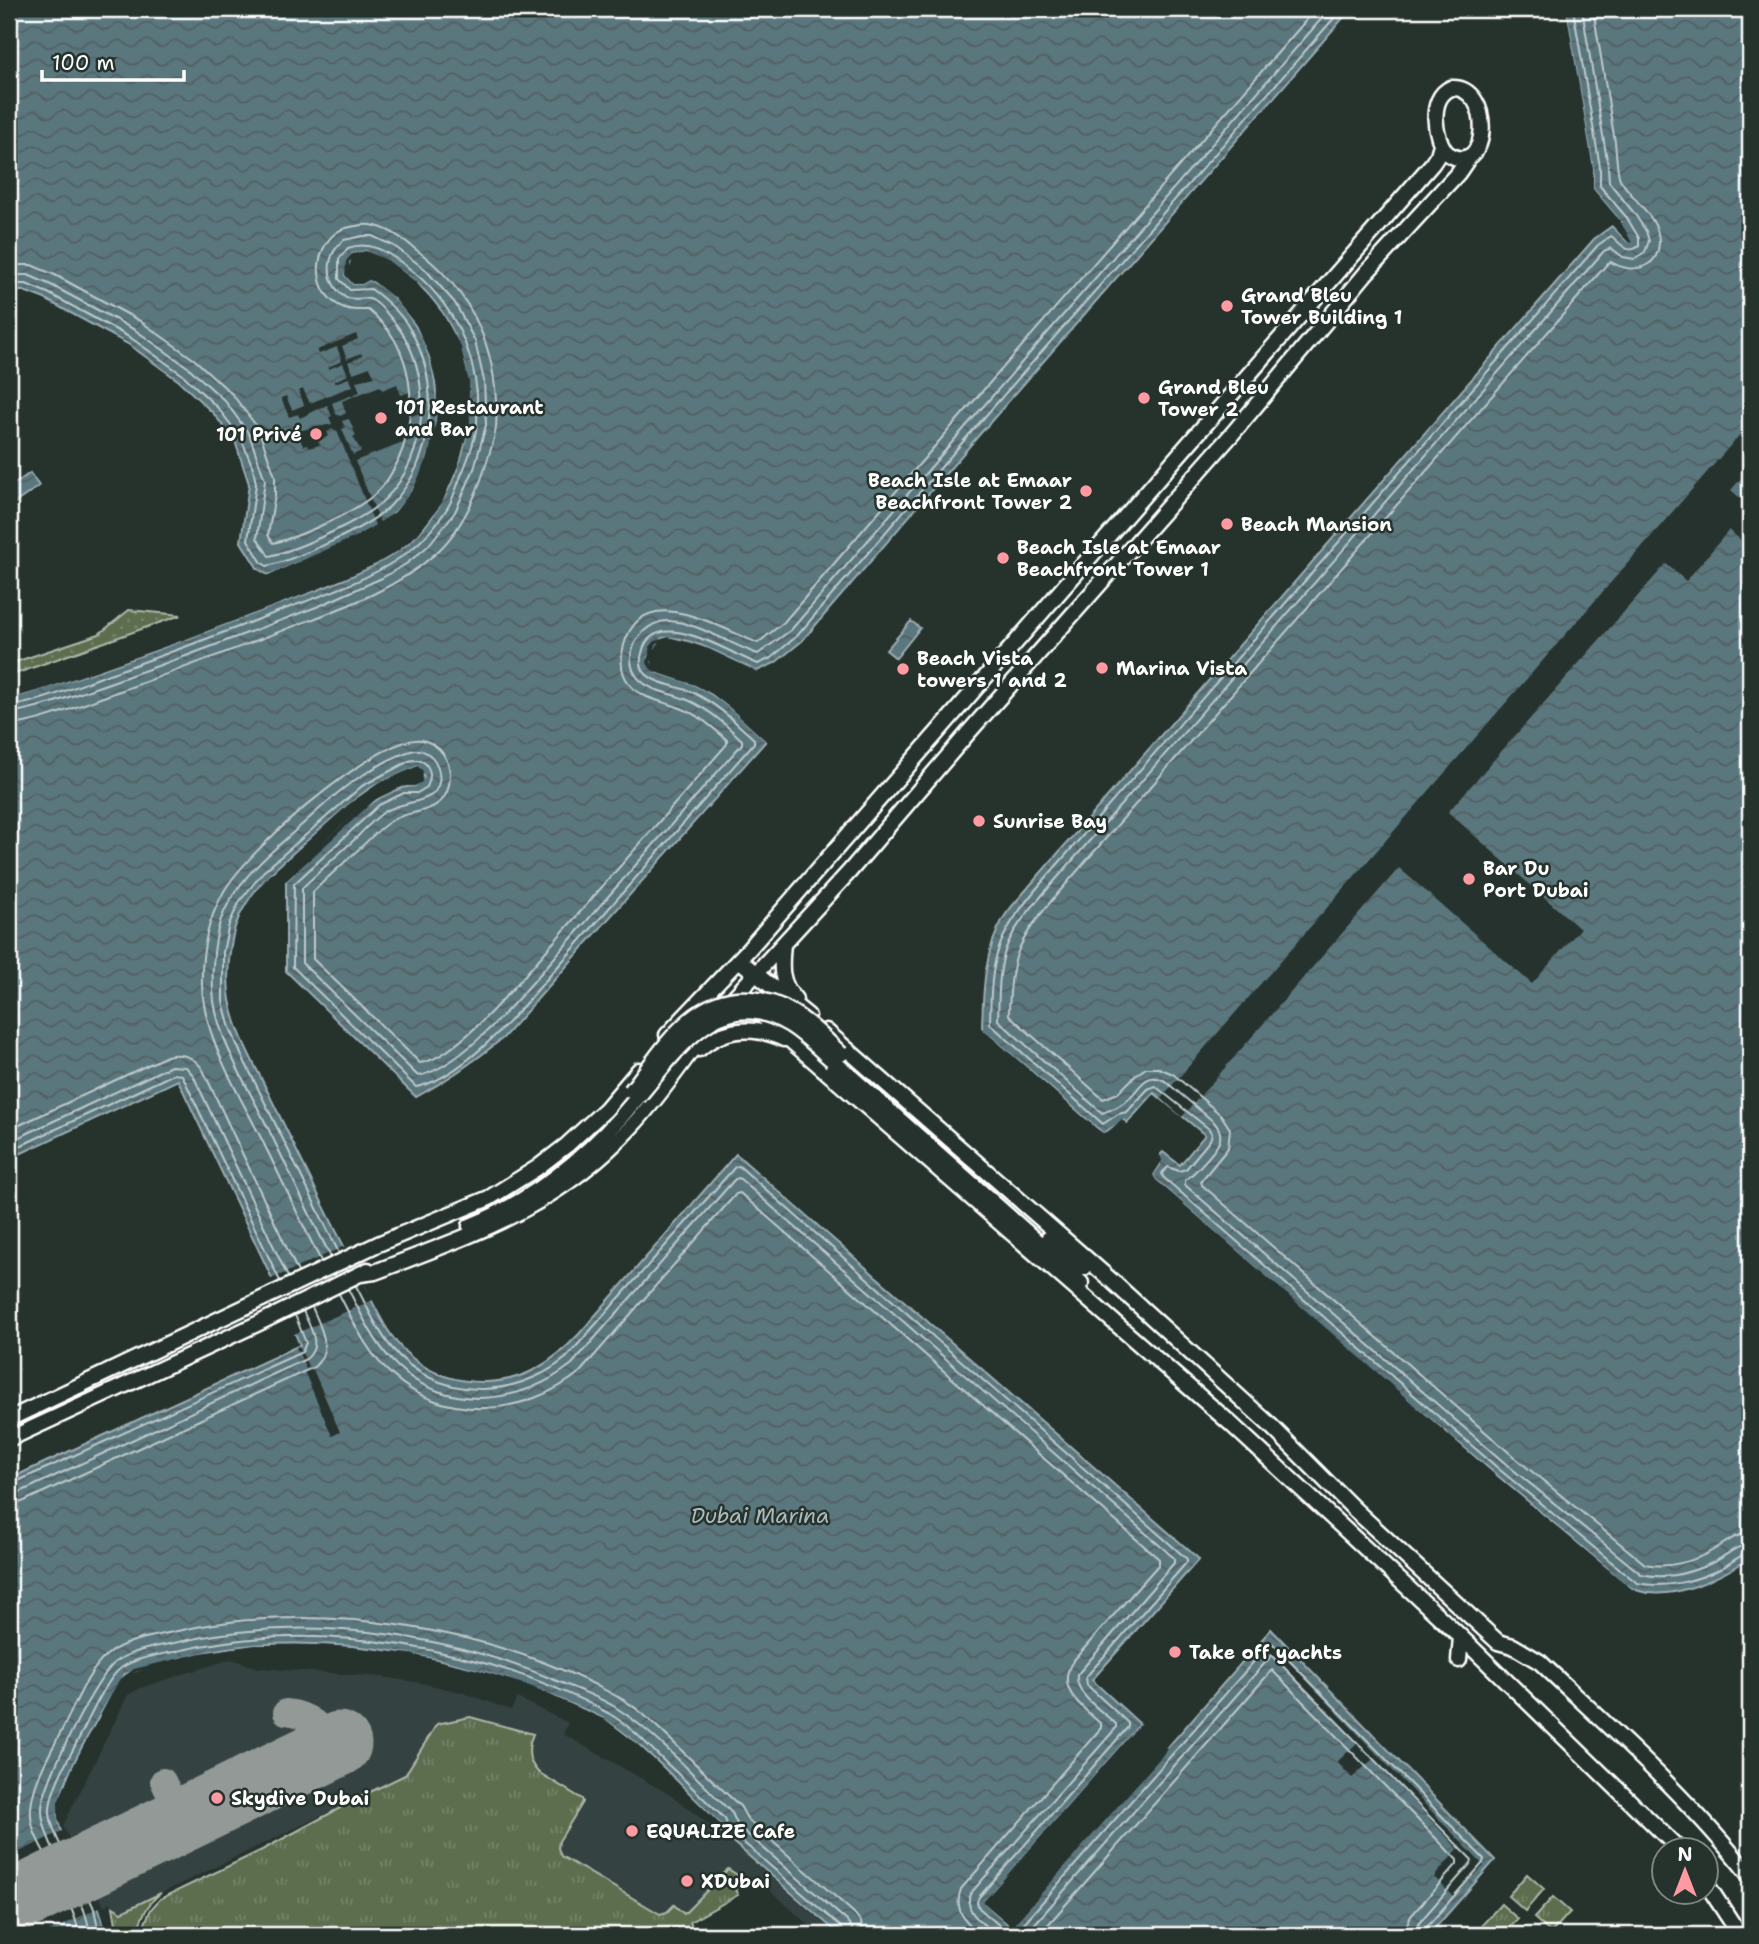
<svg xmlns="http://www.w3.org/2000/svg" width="1759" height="1944" font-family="'Shantell Sans',sans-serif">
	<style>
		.built { fill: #354342 }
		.grass { fill: url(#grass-tufts); stroke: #aeb6a8; stroke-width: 2 }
		.park { fill: url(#park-dots); stroke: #aeb6a8; stroke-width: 2 }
		.water { fill: url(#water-waves); stroke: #9cadb2; stroke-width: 2 }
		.pier { fill: #26332d; fill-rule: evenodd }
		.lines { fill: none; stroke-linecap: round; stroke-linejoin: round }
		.shore { stroke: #bdc9cb; stroke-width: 2 }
		.taxiway { stroke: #929996; stroke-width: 26 }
		.runway { stroke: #929996; stroke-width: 65 }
		.tertiary-casing { stroke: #fff; stroke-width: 19 }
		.tertiary { stroke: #26332d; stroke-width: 14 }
		.tertiary-bridge-casing { stroke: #fff; stroke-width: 19; stroke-linecap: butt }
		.tertiary-bridge { stroke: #26332d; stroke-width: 14 }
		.poi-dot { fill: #ff9aa2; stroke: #26332d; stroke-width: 2.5 }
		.labels { text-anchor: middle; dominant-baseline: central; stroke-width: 5; stroke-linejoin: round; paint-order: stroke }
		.poi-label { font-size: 19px; font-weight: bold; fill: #fff; stroke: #26332d; text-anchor: start }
		.water-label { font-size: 21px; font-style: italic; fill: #acbbbe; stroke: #26332d }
	</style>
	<defs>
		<pattern id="grass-tufts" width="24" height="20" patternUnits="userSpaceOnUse" patternTransform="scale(1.75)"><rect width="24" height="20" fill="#5d6e50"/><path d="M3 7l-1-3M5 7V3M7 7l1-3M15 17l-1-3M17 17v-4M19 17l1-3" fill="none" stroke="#75846a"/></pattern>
		<pattern id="park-dots" width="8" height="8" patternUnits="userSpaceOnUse" patternTransform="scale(1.75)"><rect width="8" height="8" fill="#5d6e50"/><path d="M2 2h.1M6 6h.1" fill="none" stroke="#75846a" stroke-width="1.8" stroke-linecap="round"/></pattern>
		<pattern id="water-waves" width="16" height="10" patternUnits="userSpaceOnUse" patternTransform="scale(1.75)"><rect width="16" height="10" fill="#5a777e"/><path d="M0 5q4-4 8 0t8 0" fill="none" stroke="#525f62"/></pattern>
	</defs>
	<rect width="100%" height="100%" fill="#26332d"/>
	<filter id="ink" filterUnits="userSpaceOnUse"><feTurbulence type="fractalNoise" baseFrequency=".0143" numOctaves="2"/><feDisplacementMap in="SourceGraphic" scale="14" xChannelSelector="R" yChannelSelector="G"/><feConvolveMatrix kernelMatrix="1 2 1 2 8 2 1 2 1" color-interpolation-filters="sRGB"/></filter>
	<g filter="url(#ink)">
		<path class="built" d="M231,1659L259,1668L382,1677L421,1683L464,1693L511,1710L517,1698L568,1723L563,1734L672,1796L726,1838L837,1935H817L818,1933L764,1885L754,1889L740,1876L684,1914L667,1912L660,1914L561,1856L558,1848L559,1841L583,1802L533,1767L528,1752L533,1734L437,1724L405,1775L122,1912L113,1907L111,1902L101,1908L9,1935L128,1695L143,1687Z"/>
		<path class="grass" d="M470,1717L533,1734C527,1748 527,1761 538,1772L582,1799L583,1802L559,1841L558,1848L561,1856L660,1914L667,1912L674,1905L684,1914L728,1869L745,1880L735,1890L738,1895L690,1922L696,1935H140L151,1909L160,1899L262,1850L366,1794L405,1775L437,1724Z
			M1527,1874L1544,1889L1525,1911L1508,1896Z
			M161,1893C147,1903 141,1919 136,1935H118L113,1907L122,1912Z
			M1553,1897L1570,1912L1551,1933L1534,1918Z
			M1501,1904L1518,1919L1503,1935H1494L1482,1925Z"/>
		<path class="park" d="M129,610L181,615L9,676V664L99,634Z"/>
		<path class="water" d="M9,9H1351L973,442L802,641L775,663L757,671C733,661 688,634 662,638L648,656L655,672C669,677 683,680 697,686C724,699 744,721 766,741L503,1038C475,1061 448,1080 416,1097L286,971V881C317,852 372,787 415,786L424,777L418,766C401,775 382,780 366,791C349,803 333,818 317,832C287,859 248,887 235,927C229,949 226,978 230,1000C235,1028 249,1054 261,1078C278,1112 294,1145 310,1178C328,1215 346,1251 365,1287C377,1311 389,1339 411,1357C431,1374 457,1382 484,1382C524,1382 553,1362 579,1334L736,1154L1199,1559L1092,1680L1140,1724L984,1902L1011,1927L1271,1629L1495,1860L1429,1935H840L720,1831L721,1825C685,1790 650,1749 607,1721C593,1712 575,1706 559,1699C464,1658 357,1638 254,1645C209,1648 167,1662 125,1674C106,1705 48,1792 60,1826C63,1836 70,1845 75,1855C88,1881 100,1906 107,1935H9V1479L300,1345L269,1272L178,1080L9,1159V699C95,674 179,642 263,610C310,592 385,570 419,533C451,498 471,446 469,398C468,355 449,310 415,282C401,269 382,261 366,251L352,254L345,275L353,284H362L369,280C384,286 396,299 405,311C450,366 447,459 396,511C370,537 303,560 268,575L258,569L241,542L249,484L235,441L213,413L179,381L128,344L45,299L24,291H9Z
			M1566,9H1750V1558C1721,1577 1672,1603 1636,1590C1624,1586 1611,1571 1601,1563L1372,1370L1156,1180L1153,1175L1160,1165L1161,1154L1163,1152L1180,1165L1205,1135L1154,1093L1127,1123L1125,1120L1103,1133L982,1029C983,990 984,951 1004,917C1012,905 1023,894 1032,883L1594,239L1612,226L1628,242L1621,222L1593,189V168Z
			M30,473L39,486L9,507V488Z
			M911,621L920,628L896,658L886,650Z"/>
		<path class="pier" d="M1563,9H1566L1593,168V189L1621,222L1632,243L1628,242L1610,223H1614L1625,234L1590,190L1589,168Z
			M366,251L387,260L415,281L442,313L461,347L469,382L470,423L459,463L442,503L418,534L398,551L376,564L313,591L181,641L47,688L9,699V696L180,638L312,588L375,561L396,548L415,532L439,501L456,462L467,423L465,383L457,348L439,315L413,284L385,263L365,255L354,257L349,262V274L354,280L369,277L375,279L397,295L419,323L434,355L441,387L439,422L431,458L416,491L398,514L382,526L359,539L313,560L269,578L264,577L357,536L375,525L337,431L333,429L327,432L329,436L318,441L320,445L309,448L307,445L303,446L297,431L332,424L329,417L332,416L327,405L300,418L298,414L289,417L281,398L286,396L292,410L304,405L299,391L303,389L310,403L353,386L349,378L335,383L334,381L348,375L343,363L329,369L328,367L342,361L337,347L319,354L317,350L356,334L358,339L342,346L347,359L361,353L362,356L348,362L353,373L370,367L375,377L356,381L360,392L332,403L336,414L340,416L346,413L342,401L380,386L382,390L397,384L401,395L410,392L419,413L409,417L412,431L408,433L411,440L355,461L380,522L395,512L413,489L428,457L436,421L437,387L430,357L416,325L394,298L374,282L369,280L362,284H353L345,275L346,261L352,254ZM349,419L356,436L353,437L361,451L353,455L342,429L345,428L342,421Z
			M1750,423V468L1731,490L1750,507V548L1729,530L1686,581L1666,564L1448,812L1580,929L1532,984L1399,868L1182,1117L1161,1098Z
			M669,637L709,649L762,674L756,675L707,653L669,640L657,644L651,657V662L657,669L697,682L732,705L768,738L766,741L730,708L712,694L695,685L655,672L650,668L647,663L650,647L655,641Z
			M418,766L423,771L422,782L415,786H403L376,799L286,881L283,879L374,796L401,783L419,780L420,773L414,771L368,794L272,878L267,877L246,904L268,877L349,804L379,783Z
			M979,1026L1097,1129L1103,1133L1109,1131L1121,1120L1127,1123L1125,1125L1122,1123L1110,1135L1103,1136L1095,1132L980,1031Z
			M1161,1155L1162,1161L1153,1175L1156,1180L1496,1476L1638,1594L1633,1593L1599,1566L1493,1478L1153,1182L1150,1176L1151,1170Z
			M345,1246L373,1300L292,1335L269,1280Z
			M299,1346L309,1368L312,1367L340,1432L332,1436L304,1371L306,1369L296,1347Z
			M1268,1640L1484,1866L1453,1896L1434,1877L1458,1849L1373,1759L1352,1778L1337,1762L1357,1743L1263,1646Z
			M255,1645L335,1646L411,1654L479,1670L530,1686L606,1720L637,1744L721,1825L720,1831L634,1747L604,1723L529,1689L449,1666L378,1653L298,1649L255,1648L231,1651L157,1667L135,1672L127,1677L112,1698L77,1766L62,1803V1824L104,1906L110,1935H107L100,1907L43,1935H9V1857L62,1831L58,1818V1802L74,1765L119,1680L134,1669L200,1653Z
			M1140,1724L1143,1727L988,1902L1011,1922L1166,1747L1168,1749L1012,1927L983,1902Z"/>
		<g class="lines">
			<path class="shore" d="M1573,9L1600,167V186L1627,218L1639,238V246C1627,256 1620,242 1611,236L1598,245L1037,888C995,939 991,958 990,1024L1103,1124L1118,1114L1127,1112L1148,1089L1155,1086L1209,1129L1212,1134L1210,1140L1186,1169L1179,1171L1168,1167L1162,1173L1163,1177L1500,1470L1637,1583C1665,1589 1697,1581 1722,1568C1731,1563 1740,1554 1750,1553
				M1582,9L1608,166L1609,182L1634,213L1646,231L1649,241L1645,252L1634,259L1623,257L1611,248L1604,251L1044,893C1030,910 1014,927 1006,948C998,970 999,997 998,1020L1102,1113C1108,1111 1118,1107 1123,1103C1139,1094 1142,1069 1165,1081L1214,1122C1219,1128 1221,1132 1220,1139C1218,1149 1194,1174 1185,1180V1185L1506,1464L1641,1574C1666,1580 1694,1572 1716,1561C1727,1555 1737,1545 1750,1544
				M1593,9C1600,53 1608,98 1615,142C1616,150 1617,173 1620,179C1631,199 1660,217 1659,243C1658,270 1630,274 1611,262L1608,263L1052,900C1017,943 1010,958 1009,1015L1103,1099L1118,1093L1137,1074L1146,1068H1159L1173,1074L1221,1115L1230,1129L1228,1148L1201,1181L1202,1185L1513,1456L1645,1564C1668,1569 1696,1561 1715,1549C1727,1542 1736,1534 1750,1533
				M9,265H31L55,275L140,321L195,360L232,394L258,428L275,476V495L268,535L273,543C300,537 355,512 375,494C385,486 391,474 397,463C420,412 415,346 368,310C359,310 350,311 342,307C312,294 312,250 337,232C344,227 354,226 362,225C380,223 401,237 414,248C466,286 493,337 496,401C496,410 497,419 496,427C495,438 491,448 488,458C478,493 462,530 435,554C393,592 336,610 284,630C230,651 175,671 120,691C90,701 38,724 9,725
				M9,275H28L51,285L135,330L189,368L225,401L249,434L265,480L257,538L269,556C297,550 364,520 384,500C430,457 434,371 395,323C388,315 381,305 372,300C365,297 354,300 346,298C325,283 324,256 344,240L363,236H372L394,246L425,269L455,303L475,341L484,381L486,425L474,469L455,512L428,546L406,564L382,578L319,606L186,656L52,703L9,714
				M9,284H26L48,293L131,338L183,375L218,408L241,438L253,468L256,484L248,540L262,563L267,566C296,559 371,527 391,505C435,459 441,385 411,331C402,314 386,300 371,289L350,290L339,279V259L348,248C370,240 387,252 405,265C455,302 481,360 477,422C476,440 467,462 460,478C457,487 453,499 448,507C436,526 419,545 401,557C366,581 323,595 285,609C228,631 172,652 115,672C83,683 42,703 9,706
				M9,1130L167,1056C182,1052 195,1057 203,1070L298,1272
				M9,1142L171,1066L186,1067L193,1075L288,1277
				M9,1151L174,1074L182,1075L280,1281
				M339,1253L241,1054L229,1025L223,1001V952L229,924L240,901L263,872L362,786L409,761C428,756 434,773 427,787L417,793H404L379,805L294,884L293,967L416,1087C456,1080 506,1026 532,996L754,743V739C735,722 717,704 694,693C680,686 656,685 645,673C640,667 640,660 642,653C653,603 731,654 758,664L771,658L797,636L967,437L1342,9
				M331,1257C307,1211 286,1164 263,1118C245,1082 220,1042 214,1001C211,976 213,946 220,922C233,883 268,855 297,829C318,811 339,789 363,775C375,767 402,752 415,750C437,749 447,780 433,794C423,803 400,802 384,812C373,820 363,831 353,841C336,856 319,872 302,888V963L418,1076C455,1069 501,1018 526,990L742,744V740C726,725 710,710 690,701C674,693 653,693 640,680C618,659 640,622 667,621C692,620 734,646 758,654L791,630L961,432L1330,9
				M321,1261C301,1222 283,1182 263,1142C239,1093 204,1040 202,985C201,953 208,920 223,893C245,852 369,744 415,740C424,739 432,743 439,749C446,756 449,763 450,773C450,783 448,795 440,802C426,814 406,811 391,821C379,828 370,839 359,849C344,863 328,877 313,892V959L420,1063C450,1060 497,1006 518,983L727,744V740C714,728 700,716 683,709C666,701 644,701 630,685C620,673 620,659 624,645C643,578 720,629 758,643L784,622L953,425L1316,9
				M356,1286C367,1306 376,1329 391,1347C436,1402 514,1400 566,1358L735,1167L739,1166L1187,1559V1562L1086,1677L1087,1685L1128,1723V1727L979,1897L977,1902L979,1908L1007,1932L1017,1931L1271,1642L1484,1859L1483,1863L1426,1928L1424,1935
				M348,1289C363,1317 375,1345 398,1367C447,1413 523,1404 572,1364L735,1179L739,1178L1174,1558V1563L1077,1675C1075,1695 1102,1711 1116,1724V1728L970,1894C964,1914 984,1924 997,1935
				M339,1294C354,1323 367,1353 392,1375C445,1424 527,1415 580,1372L736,1194L740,1193L1159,1559V1564L1073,1661C1054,1689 1083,1707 1101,1724V1728L961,1889C953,1911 966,1922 981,1935
				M9,1485L302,1352L306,1343L295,1315
				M9,1494L18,1493L306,1359C323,1346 310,1327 303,1311
				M9,1505L22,1502L314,1367C334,1349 321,1328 312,1307
				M80,1935C74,1911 63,1889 52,1867C43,1848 29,1831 31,1808C33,1782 50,1753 62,1730C74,1707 88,1670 108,1654C125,1640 151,1637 173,1632C313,1599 492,1626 618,1697C641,1709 660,1730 679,1748C699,1767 719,1787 740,1806L748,1820L854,1913L861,1922L863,1935
				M90,1935C89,1927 87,1918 84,1910C73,1883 40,1835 42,1808C43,1783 98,1672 118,1660C134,1650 155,1647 174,1643C301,1613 442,1631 562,1683C579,1690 599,1697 615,1707C656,1733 697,1779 732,1813L738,1826L847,1921L852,1928V1935
				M99,1935C98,1927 96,1918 94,1909C84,1882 48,1836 50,1808C52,1786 68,1760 78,1740C88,1722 106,1679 121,1668C138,1656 163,1655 182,1650C317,1618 486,1647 608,1713C629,1725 647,1744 664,1761C685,1780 705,1800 725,1819L729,1830L841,1927L844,1935
				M1025,1935L1272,1655L1472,1860L1471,1863L1419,1923L1415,1935
				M1039,1935L1272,1670L1457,1860V1864L1411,1916L1406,1926L1405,1935"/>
			<path class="taxiway" d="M286,1712C306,1714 329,1726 324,1748
				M280,1773C288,1761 321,1716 330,1749L326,1756L299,1763
				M163,1781L176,1808L174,1821L166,1828"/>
			<path class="runway" d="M9,1904L339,1744"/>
			<defs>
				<path id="tertiary" d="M1451,88C1495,85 1490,182 1447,153C1434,138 1428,98 1451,88Z
					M783,944C781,965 779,982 795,999
					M739,960L808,1016
					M726,1006L849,872L968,733L1233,433L1367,272L1458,173L1469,157
					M760,1014L1230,1423L1461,1637L1680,1850
					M826,1031L1112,1281L1270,1425L1354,1509L1498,1642L1513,1646L1540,1662C1613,1731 1688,1797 1750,1876
					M667,1035L748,950L1432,164L1438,155L1441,144
					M699,1049C724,1027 754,1026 784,1039
					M832,1060L1049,1252L1081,1283
					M470,1226C537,1199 592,1153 637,1098
					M1048,1239L1084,1268
					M360,1274L375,1272C476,1233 556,1208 632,1126C662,1094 685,1058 711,1024
					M9,1419L378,1244L489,1198L537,1168L567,1145L606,1109L639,1070
					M9,1439L257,1324L368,1270
					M1459,1660L1461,1637
					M1706,1883L1740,1935"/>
			</defs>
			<use href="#tertiary" class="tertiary-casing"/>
			<use href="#tertiary" class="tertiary"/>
			<defs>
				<path id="tertiary-bridge" d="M631,1091C661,1053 693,994 750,999C765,1000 778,1004 791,1012C810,1023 825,1039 841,1054
					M638,1097C678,1049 720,982 790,1025C806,1035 818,1048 832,1060"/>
			</defs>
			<use href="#tertiary-bridge" class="tertiary-bridge-casing"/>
			<use href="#tertiary-bridge" class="tertiary-bridge"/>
		</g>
	</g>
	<g class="poi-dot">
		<circle cx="1227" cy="306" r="7"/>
		<circle cx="1144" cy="398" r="7"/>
		<circle cx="381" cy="418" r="7"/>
		<circle cx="316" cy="434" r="7"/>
		<circle cx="1086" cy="491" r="7"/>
		<circle cx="1227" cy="524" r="7"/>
		<circle cx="1003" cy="558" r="7"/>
		<circle cx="1102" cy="668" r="7"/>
		<circle cx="903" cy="669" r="7"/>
		<circle cx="979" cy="821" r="7"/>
		<circle cx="1469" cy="879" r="7"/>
		<circle cx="1175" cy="1652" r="7"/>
		<circle cx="217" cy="1798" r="7"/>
		<circle cx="632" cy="1831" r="7"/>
		<circle cx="687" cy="1881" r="7"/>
	</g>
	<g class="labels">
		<g class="poi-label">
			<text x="1241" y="295">Grand Bleu<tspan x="1241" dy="22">Tower Building 1</tspan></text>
			<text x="1158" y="387">Grand Bleu<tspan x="1158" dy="22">Tower 2</tspan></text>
			<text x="395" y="407">101 Restaurant<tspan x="395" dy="22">and Bar</tspan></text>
			<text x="302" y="434" text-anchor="end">101 Privé</text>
			<text x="1072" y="480" text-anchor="end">Beach Isle at Emaar<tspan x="1072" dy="22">Beachfront Tower 2</tspan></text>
			<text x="1241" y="524">Beach Mansion</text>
			<text x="1017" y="547">Beach Isle at Emaar<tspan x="1017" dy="22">Beachfront Tower 1</tspan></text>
			<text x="917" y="658">Beach Vista<tspan x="917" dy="22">towers 1 and 2</tspan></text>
			<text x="1116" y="668">Marina Vista</text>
			<text x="993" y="821">Sunrise Bay</text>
			<text x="1483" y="868">Bar Du<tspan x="1483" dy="22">Port Dubai</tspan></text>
			<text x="1189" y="1652">Take off yachts</text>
			<text x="231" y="1798">Skydive Dubai</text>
			<text x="646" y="1831">EQUALIZE Cafe</text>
			<text x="701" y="1881">XDubai</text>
		</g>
		<g class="water-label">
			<text x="760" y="1516">Dubai Marina</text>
		</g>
	</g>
	<rect width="1759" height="1944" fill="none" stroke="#26332d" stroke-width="35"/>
	<rect x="18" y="18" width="1724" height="1909" fill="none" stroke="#fff" stroke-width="2.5" filter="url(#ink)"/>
	<g transform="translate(1685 1871)"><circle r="33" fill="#26332d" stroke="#7d8581" stroke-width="2"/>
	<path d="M0-5L12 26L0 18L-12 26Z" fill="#ff9aa2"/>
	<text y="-10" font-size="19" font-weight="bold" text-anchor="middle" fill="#ffffff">N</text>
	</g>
	<path d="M42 70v10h142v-10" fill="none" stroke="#ffffff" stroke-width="3.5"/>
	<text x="52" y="70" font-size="21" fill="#ffffff" stroke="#26332d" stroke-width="5" paint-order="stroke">100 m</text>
</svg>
